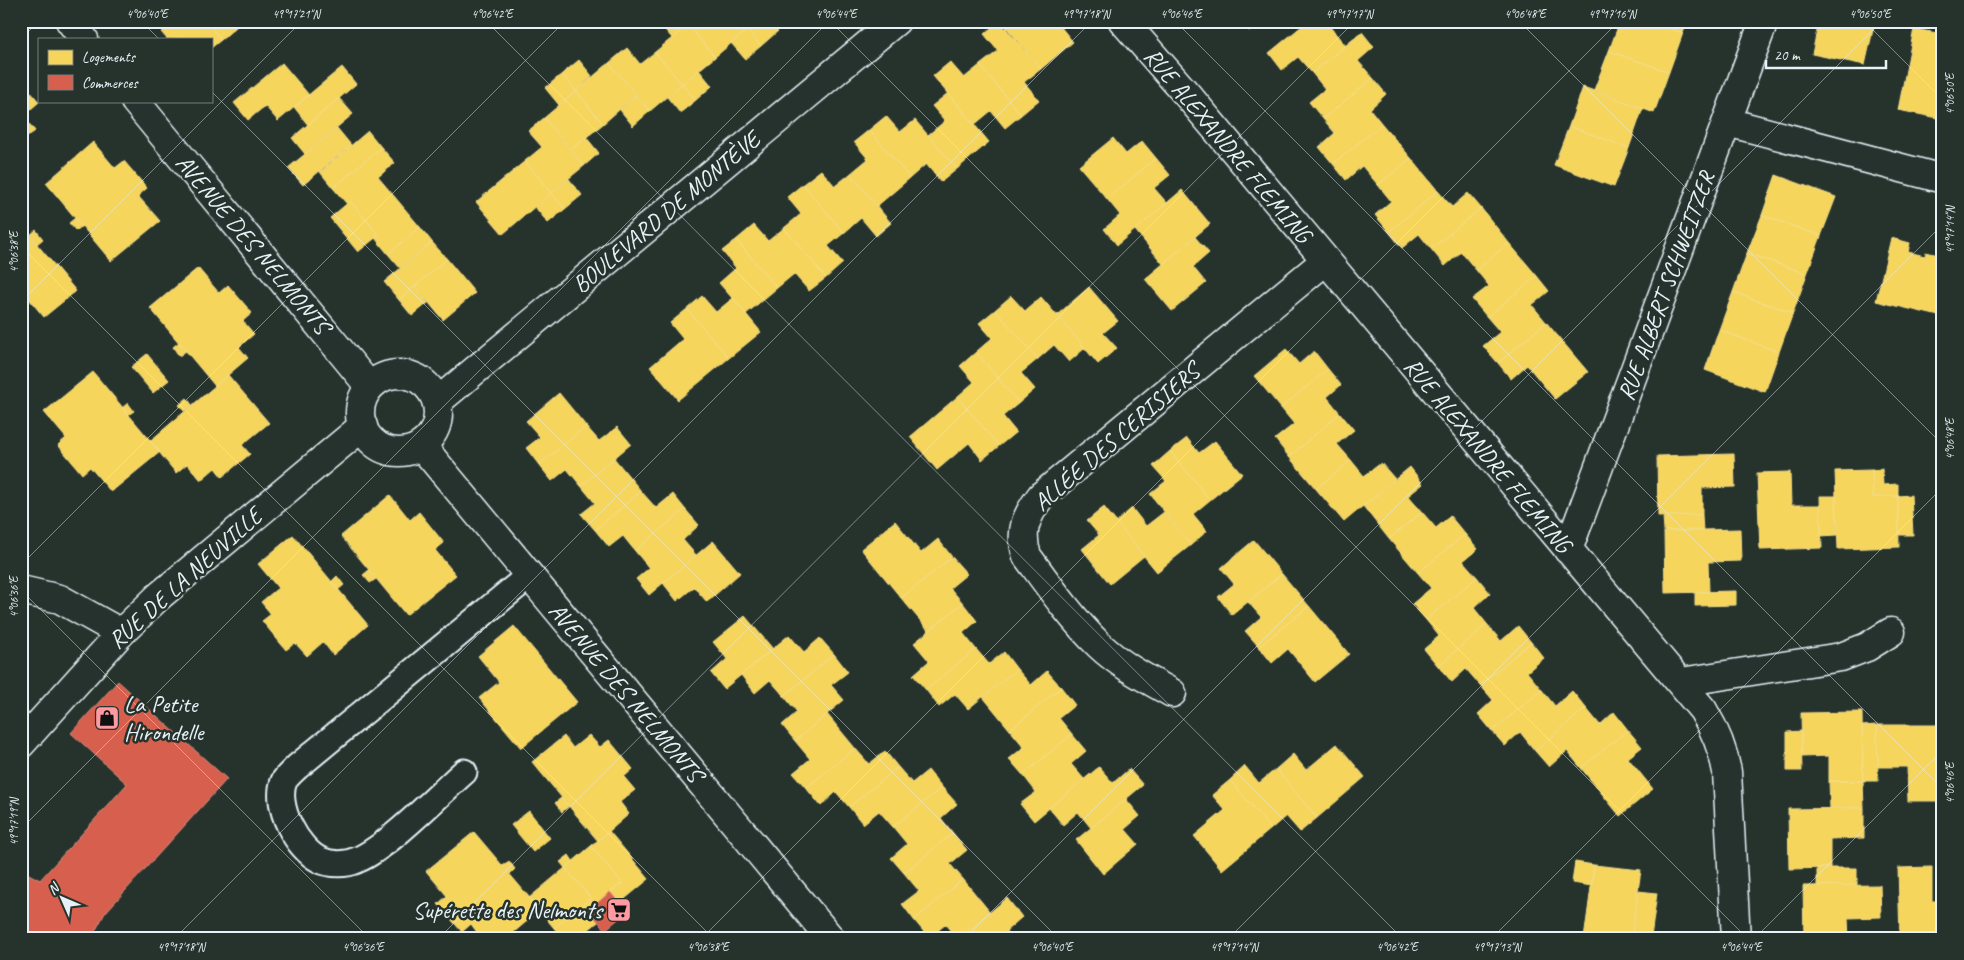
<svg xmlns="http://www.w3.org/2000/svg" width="1964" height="960" font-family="Caveat,sans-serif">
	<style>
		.homes { fill: #f6d55c; stroke: #f2dd8b }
		.shops { fill: #d6604d; stroke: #db8c80 }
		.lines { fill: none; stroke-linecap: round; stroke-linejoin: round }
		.lane-casing { stroke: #e8f1f8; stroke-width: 29 }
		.street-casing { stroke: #e8f1f8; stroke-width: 31 }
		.secondary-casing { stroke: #e8f1f8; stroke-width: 31 }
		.lane { stroke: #26332d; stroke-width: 25 }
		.street { stroke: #26332d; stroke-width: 28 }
		.secondary { stroke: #26332d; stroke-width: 28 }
		.ticks { fill: none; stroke: #e8f1f8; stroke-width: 1; stroke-opacity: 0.45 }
		.labels { text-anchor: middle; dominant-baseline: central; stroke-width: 5; stroke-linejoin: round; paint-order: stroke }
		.street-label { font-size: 24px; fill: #e8f1f8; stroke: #26332d }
		.poi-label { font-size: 24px; fill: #e8f1f8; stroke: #26332d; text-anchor: start }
		.neatline { fill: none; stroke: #e8f1f8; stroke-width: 2 }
		.ticks-label { font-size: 12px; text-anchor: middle; fill: #e8f1f8 }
	</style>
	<rect width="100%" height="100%" fill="#26332d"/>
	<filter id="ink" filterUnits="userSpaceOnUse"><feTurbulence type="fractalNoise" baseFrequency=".02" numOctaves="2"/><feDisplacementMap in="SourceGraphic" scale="10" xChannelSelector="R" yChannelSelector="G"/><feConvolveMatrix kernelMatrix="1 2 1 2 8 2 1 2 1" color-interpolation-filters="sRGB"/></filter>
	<g filter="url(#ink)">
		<path class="homes" d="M174,21H206L221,40L211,48V39H167L161,32Z
			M206,21H243L221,40Z
			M685,21L688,25L672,38L658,22Z
			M692,21H740L747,30L715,57L688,25Z
			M740,21H757L747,30Z
			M757,21H769L778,31L761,46L747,30Z
			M999,21L1041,69L1024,82L1039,100L1021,115L980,65L998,51L984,34Z
			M1001,21H1056L1073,42L1041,69Z
			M1214,21H1227L1220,28Z
			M1241,21H1260L1249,31Z
			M1308,21H1325L1346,46L1312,73L1298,57L1282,70L1269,53Z
			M1620,21H1650L1683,33L1669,72L1609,51Z
			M1650,21H1688L1683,33Z
			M1819,21H1875L1865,65L1812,54Z
			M688,25L715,57L682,84L655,52Z
			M1914,29L1943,34V119L1898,110Z
			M747,30L761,46L745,59L731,43Z
			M1362,32L1374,47L1358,61L1373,78L1323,119L1309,102L1325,89L1312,73Z
			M627,48L640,64L655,52L682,84L650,111L609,63Z
			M1609,51L1669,72L1654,113L1594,90Z
			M579,60L592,76L576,91L562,74Z
			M950,62L964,78L980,65L1021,115L1005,128L991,111L974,125L933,76Z
			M282,63L309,95L278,121L265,106L248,120L234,103Z
			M609,63L636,95L603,124L576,91Z
			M342,67L356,84L308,125L294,107Z
			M699,70L712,86L696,100L682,84Z
			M562,74L576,91L559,105L545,88Z
			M1373,78L1386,94L1370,109L1382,124L1333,164L1319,147L1335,133L1323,119Z
			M21,80L39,102L23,116L35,131L21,142Z
			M682,84L696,100L680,113L667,97Z
			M1583,87L1643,108L1629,148L1569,126Z
			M576,91L603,124L571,150L544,118Z
			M948,93L989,142L957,169L928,135L945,121L932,106Z
			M636,95L650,111L633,126L620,110Z
			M339,98L353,114L305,154L292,138Z
			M886,116L900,132L915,120L957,169L941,182L926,164L910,178L869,130Z
			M544,118L584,166L551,193L525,161L542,147L528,131Z
			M1382,124L1411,158L1378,185L1362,166L1346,180L1333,164Z
			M1569,126L1629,148L1614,187L1554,165Z
			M337,128L351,145L303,185L288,168Z
			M869,130L910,178L877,206L850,174L868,159L854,142Z
			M368,131L381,147L333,188L320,172Z
			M586,137L599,153L584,166L571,150Z
			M1113,138L1126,154L1142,141L1156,158L1107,199L1079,166Z
			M93,142L115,168L124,161L147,188L138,196L160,221L111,261L46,183Z
			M381,147L395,163L378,177L420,227L388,254L375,238L379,235L350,201L347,204L333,188Z
			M1156,158L1170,175L1154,188L1167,203L1117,245L1104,229L1120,215L1107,199Z
			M1411,158L1438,191L1389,232L1375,215L1391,201L1378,185Z
			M525,161L551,193L503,234L476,202Z
			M821,170L835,186L850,174L891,223L876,236L861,218L844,233L803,184Z
			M1776,175L1836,197L1821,236L1762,215Z
			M569,179L582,195L565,209L551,193Z
			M803,184L844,233L828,246L843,263L826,278L784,228L801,214L787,197Z
			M1182,190L1210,224L1163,264L1135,230Z
			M1438,191L1452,207L1468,193L1481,208L1431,249L1419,234L1402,248L1389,232Z
			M551,193L565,209L548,223L535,207Z
			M350,201L379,235L358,252L330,218Z
			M1481,208L1509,243L1476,270L1461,252L1445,266L1431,249Z
			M1762,215L1821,236L1807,274L1747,253Z
			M75,218L82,226L76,231L69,223Z
			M21,225L76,291L44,317L24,293L21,295Z
			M754,225L768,241L784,228L826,278L809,291L794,274L777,288L736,240Z
			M420,227L432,242L400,268L388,254Z
			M36,230L43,239L37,244L30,235Z
			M1195,237L1209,253L1193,267L1206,283L1172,311L1145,279Z
			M1891,238L1910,243L1908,252L1925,256L1926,252L1943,256V317L1876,301Z
			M736,240L777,288L746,314L719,283L736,268L722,251Z
			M432,242L447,259L399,300L384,282Z
			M1509,243L1537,276L1487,317L1472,299L1489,286L1476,270Z
			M1747,253L1807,274L1793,313L1733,292Z
			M447,259L475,293L443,320L415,286Z
			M198,268L219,293L228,285L252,313L243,321L254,334L239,347L248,358L215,386L150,308Z
			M1537,276L1549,291L1532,305L1546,322L1498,363L1483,346L1500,332L1487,317Z
			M415,286L428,303L412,316L399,300Z
			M1089,287L1118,321L1103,333L1117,348L1098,364L1057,315Z
			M1733,292L1793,313L1779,352L1719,330Z
			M702,296L716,312L733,298L761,332L729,358L687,309Z
			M1011,296L1025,311L1041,297L1085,348L1069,362L1054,345L1038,359L995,310Z
			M687,309L729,358L678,400L650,367L683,339L670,323Z
			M995,310L1038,359L1021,373L1035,389L1019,403L976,352L992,338L979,323Z
			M1546,322L1588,372L1555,399L1527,365L1511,379L1498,363Z
			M1719,330L1779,352L1765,392L1705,370Z
			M179,342L186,351L179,356L173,347Z
			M1286,349L1299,364L1314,351L1328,369L1281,408L1254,376Z
			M976,352L1019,403L1003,416L1016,432L999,446L957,397L974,382L960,366Z
			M147,354L169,380L153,393L131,367Z
			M1328,369L1341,385L1327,397L1340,413L1289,457L1275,439L1294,424L1281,408Z
			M93,372L160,452L111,492L90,467L82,474L58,445L66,438L44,412Z
			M228,375L269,423L242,445L250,454L222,477L215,468L201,480L187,464L176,473L150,441Z
			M559,393L586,426L539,465L526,448L540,437L526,421Z
			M957,397L999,446L982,460L969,443L937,470L910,437Z
			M187,398L192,405L184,411L179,405Z
			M128,403L134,411L128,415L122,408Z
			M1340,413L1354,430L1337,444L1351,460L1316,489L1289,457Z
			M586,426L599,441L617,427L631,444L581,486L567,469L552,481L539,465Z
			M1187,438L1199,453L1215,441L1242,474L1210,500L1170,451Z
			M1170,451L1210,500L1193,514L1207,531L1191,545L1150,494L1166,481L1153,466Z
			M1734,454L1735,487L1702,488V515L1658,516L1657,456Z
			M614,458L641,491L595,530L581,514L595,503L581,486Z
			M1351,460L1364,476L1381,463L1395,479L1344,522L1316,489Z
			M1410,467L1423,484L1408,496L1422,512L1389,539L1363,506Z
			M1882,469L1883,485L1898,484V496L1873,497L1872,470Z
			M1872,470L1873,497L1898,496L1899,547L1838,549L1835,471Z
			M1790,472L1791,505H1820L1822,548L1760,550L1757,473Z
			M641,491L656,508L673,494L685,509L635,551L623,536L609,547L595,530Z
			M390,495L410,520L419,512L444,543L435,550L456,575L406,615L341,536Z
			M1911,495L1913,535H1899L1898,496Z
			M1820,496H1836L1837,535L1821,536Z
			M1104,507L1144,556L1110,584L1082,549L1099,535L1087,521Z
			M1132,508L1146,526L1164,512L1191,545L1157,572L1116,522Z
			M685,509L699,525L683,540L696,555L649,595L636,579L649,568L635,551Z
			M1422,512L1436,528L1450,516L1465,534L1418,573L1389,539Z
			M1702,515L1703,531H1664L1663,516Z
			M895,521L921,553L938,539L952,557L901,598L861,549Z
			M1740,529L1741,561L1708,562L1709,592L1665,593L1664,531Z
			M1465,534L1478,549L1463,561L1477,577L1426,620L1412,604L1431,588L1418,573Z
			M293,535L368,625L333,655L323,642L307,656L295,643L286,650L262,621L271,614L261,602L278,588L258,564Z
			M1254,540L1282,574L1232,615L1218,597L1234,584L1221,568Z
			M713,541L740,573L707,602L694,587L677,601L663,583Z
			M952,557L967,574L950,588L963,603L929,631L901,598Z
			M369,570L376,579L370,583L363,575Z
			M1282,574L1309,606L1259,647L1245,631L1261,617L1248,602Z
			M337,576L344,585L338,590L331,582Z
			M1477,577L1490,593L1474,608L1487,624L1438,666L1424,649L1439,636L1426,620Z
			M1736,591V605L1695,606V592Z
			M963,603L977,621L963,633L976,649L926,690L913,675L929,661L914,643Z
			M1309,606L1349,654L1315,682L1288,649L1272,663L1259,647Z
			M745,616L773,649L724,689L711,673L727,659L713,642Z
			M1487,624L1501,641L1518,626L1531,642L1480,685L1466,669L1452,682L1438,666Z
			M514,626L577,702L521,748L479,698L499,682L478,656Z
			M789,635L804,652L820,638L834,654L784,696L770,680L755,693L741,675Z
			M1531,642L1544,658L1527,672L1542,690L1492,731L1478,714L1493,700L1480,685Z
			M976,649L989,664L1004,652L1017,669L968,709L955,694L939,707L926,690Z
			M834,654L848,672L831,685L844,700L795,741L782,725L797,712L784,696Z
			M1017,669L1031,685L1047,671L1061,687L1010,730L983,697Z
			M1061,687L1075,705L1059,718L1072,734L1023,775L1009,759L1024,747L1010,730Z
			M1542,690L1555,706L1572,691L1586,708L1535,751L1520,732L1505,746L1492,731Z
			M1586,708L1600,725L1614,712L1628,730L1581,768L1567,751L1549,767L1535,751Z
			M1862,712L1863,781H1829V756L1802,757L1801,713Z
			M827,714L855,748L806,788L793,773L810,759L795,741Z
			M1877,725H1940L1941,801H1908L1907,767H1878Z
			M1877,725L1878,781H1863L1862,726Z
			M1628,730L1642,747L1628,758L1653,789L1620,816L1581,768Z
			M1801,731L1802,771H1787V732Z
			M1072,734L1086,751L1071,764L1084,779L1034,821L1020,804L1036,792L1023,775Z
			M589,735L600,747L609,740L633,769L624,777L635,790L620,802L629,814L598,841L532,762L564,736L573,748Z
			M1941,743H1943V797H1942Z
			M1337,744L1365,777L1317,818L1276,769L1293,754L1306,770Z
			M855,748L869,764L885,751L898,767L849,807L836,792L821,806L806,788Z
			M1245,766L1259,783L1276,769L1317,818L1300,832L1286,816L1271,829L1230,780Z
			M898,767L912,783L928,770L942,787L893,827L879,811L863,824L849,807Z
			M1099,767L1113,783L1129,769L1143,785L1091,828L1078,812L1063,825L1049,808Z
			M1230,780L1271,829L1222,870L1194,836L1225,810L1212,795Z
			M1829,781H1863L1864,808H1830Z
			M942,787L957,804L941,818L953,833L904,873L891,858L907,844L893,827Z
			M561,798L569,806L562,812L555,803Z
			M1126,799L1140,816L1125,829L1138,844L1103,874L1076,840Z
			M1864,808V838L1830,839V868L1789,869L1788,809Z
			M529,811L550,838L533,852L511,825Z
			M609,831L649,879L620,903L610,892L622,883L591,846Z
			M474,832L540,910L506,939H482L471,924L462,932L438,904L447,896L426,871Z
			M953,833L967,850L950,864L963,879L914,920L902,904L919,891L904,873Z
			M591,846L622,883L589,910L583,904L591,898L565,868Z
			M569,855L573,861L565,868L560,862Z
			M509,861L515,869L510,874L503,866Z
			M1575,862L1594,865L1592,886L1572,883Z
			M1594,865L1641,870L1631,939H1584Z
			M1932,867V901H1943V939H1900L1898,868Z
			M565,868L591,898L554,928L529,898Z
			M1817,868H1857V885L1817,886Z
			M963,879L990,912L958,939L946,924L929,938L914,920Z
			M1880,885L1881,917L1848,918L1849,939H1804L1803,886Z
			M1638,891L1657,893L1651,937L1632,935Z
			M1007,898L1022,917L1006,931L1012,939H958Z
			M583,904L598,922L577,939H563L554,928Z"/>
		<path class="shops" d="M118,681L227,779L105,913L91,939H21V870L40,880L127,784L71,733Z
			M610,892L627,912L605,930L589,910Z"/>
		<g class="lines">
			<defs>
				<path id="lane" d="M464,772C437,796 388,847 357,860C346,865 331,865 320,860C297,849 274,806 284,781C287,776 293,771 297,767L530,575"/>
				<path id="street" d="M1123,21L1190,98L1703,710C1715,730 1723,748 1727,772L1736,939
					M1727,122L1943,179
					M437,402L896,21
					M1568,550L1764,21
					M21,590L60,599L121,633
					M1681,682L1841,657L1867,647L1891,632
					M1172,693C1147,679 1120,665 1099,645C1072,619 1049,586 1027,556C1019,531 1026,516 1041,496L1325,261
					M21,744L121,633L158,597L363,426"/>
				<path id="secondary" d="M70,21L84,39
					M135,101L370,387
					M360 413a39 39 0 1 1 78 0a39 39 0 1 1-78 0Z
					M421,445L831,939"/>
			</defs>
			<use href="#lane" class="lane-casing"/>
			<use href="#street" class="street-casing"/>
			<use href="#secondary" class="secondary-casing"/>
			<use href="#lane" class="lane"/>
			<use href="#street" class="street"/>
			<use href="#secondary" class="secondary"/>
		</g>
	</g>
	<path class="ticks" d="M141,21L159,39M486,21L1403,939M830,21L1748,939M1175,21L1943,789M1519,21L1943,445M1864,21L1943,100M21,39L39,21M211,91L1059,939M21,246L714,939M21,302L302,21M21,565L565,21M21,590L370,939M21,829L829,21M21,935L25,939M174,939L1092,21M438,939L1355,21M701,939L1619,21M964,939L1882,21M1228,939L1943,224M1491,939L1943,487M1754,939L1943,750"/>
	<defs>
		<symbol id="shop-square" viewBox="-11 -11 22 22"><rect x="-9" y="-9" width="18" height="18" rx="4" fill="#ff9aa2" stroke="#26332d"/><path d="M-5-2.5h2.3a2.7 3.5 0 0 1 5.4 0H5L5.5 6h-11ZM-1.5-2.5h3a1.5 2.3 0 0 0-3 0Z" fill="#111"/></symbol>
		<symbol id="supermarket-square" viewBox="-11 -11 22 22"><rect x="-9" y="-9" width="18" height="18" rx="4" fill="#ff9aa2" stroke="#26332d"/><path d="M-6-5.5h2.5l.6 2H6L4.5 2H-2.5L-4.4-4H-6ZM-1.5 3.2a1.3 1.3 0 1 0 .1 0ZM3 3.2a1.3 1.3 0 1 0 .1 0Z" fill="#111"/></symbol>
	</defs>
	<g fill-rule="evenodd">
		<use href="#shop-square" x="93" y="704" width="28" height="28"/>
		<use href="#supermarket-square" x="605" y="896" width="28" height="28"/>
	</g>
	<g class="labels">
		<g class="street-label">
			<text transform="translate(1228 145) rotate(50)">RUE ALEXANDRE FLEMING</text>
			<text transform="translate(666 212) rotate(-40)">BOULEVARD DE MONTÈVE</text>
			<text transform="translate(253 244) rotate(50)">AVENUE DES NELMONTS</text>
			<text transform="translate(1666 286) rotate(-70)">RUE ALBERT SCHWEITZER</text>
			<text transform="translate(1116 437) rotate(-41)">ALLÉE DES CERISIERS</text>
			<text transform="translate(1488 455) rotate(50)">RUE ALEXANDRE FLEMING</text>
			<text transform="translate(185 578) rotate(-42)">RUE DE LA NEUVILLE</text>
			<text transform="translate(626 692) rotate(50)">AVENUE DES NELMONTS</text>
		</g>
		<g class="poi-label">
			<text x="124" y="704">La Petite<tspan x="124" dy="28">Hirondelle</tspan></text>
			<text x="602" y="910" text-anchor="end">Supérette des Nelmonts</text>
		</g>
	</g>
	<rect width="1964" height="960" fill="none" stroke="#26332d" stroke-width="55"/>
	<rect x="38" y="38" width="175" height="65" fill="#26332d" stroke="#747f7e"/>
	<rect x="48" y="50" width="25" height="15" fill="#f6d55c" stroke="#747f7e"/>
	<text x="82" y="62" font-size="15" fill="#e8f1f8">Logements</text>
	<rect x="48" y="75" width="25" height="15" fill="#d6604d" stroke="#747f7e"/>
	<text x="82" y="88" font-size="15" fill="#e8f1f8">Commerces</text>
	<g transform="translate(62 898) rotate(315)" stroke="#26332d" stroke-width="4" paint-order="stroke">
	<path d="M0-4L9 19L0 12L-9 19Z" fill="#e8f1f8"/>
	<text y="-8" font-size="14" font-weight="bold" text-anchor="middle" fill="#e8f1f8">N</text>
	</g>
	<path d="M1766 60v8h120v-8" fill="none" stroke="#e8f1f8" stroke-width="2.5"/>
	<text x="1774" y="60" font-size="15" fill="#e8f1f8" stroke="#26332d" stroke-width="4" paint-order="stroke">20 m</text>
	<rect x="28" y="28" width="1908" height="904" class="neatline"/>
	<g class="ticks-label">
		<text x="147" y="18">4°06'40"E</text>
		<text x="296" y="18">49°17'21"N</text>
		<text x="492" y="18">4°06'42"E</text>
		<text x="836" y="18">4°06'44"E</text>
		<text x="1086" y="18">49°17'18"N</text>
		<text x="1181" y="18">4°06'46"E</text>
		<text x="1349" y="18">49°17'17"N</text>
		<text x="1525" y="18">4°06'48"E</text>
		<text x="1612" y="18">49°17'16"N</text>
		<text x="1870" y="18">4°06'50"E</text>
		<text transform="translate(1950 94) rotate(-90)" y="4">4°06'50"E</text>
		<text transform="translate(1950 230) rotate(-90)" y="4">49°17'14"N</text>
		<text transform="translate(14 252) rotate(-90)" y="4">4°06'38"E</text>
		<text transform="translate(1950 439) rotate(-90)" y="4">4°06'48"E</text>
		<text transform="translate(14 597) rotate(-90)" y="4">4°06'36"E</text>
		<text transform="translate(1950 783) rotate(-90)" y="4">4°06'46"E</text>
		<text transform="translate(14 822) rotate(-90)" y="4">49°17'19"N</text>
		<text x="181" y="951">49°17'18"N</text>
		<text x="363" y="951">4°06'36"E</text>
		<text x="708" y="951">4°06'38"E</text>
		<text x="1052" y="951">4°06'40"E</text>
		<text x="1234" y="951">49°17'14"N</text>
		<text x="1397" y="951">4°06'42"E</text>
		<text x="1497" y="951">49°17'13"N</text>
		<text x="1741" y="951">4°06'44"E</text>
	</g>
</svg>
